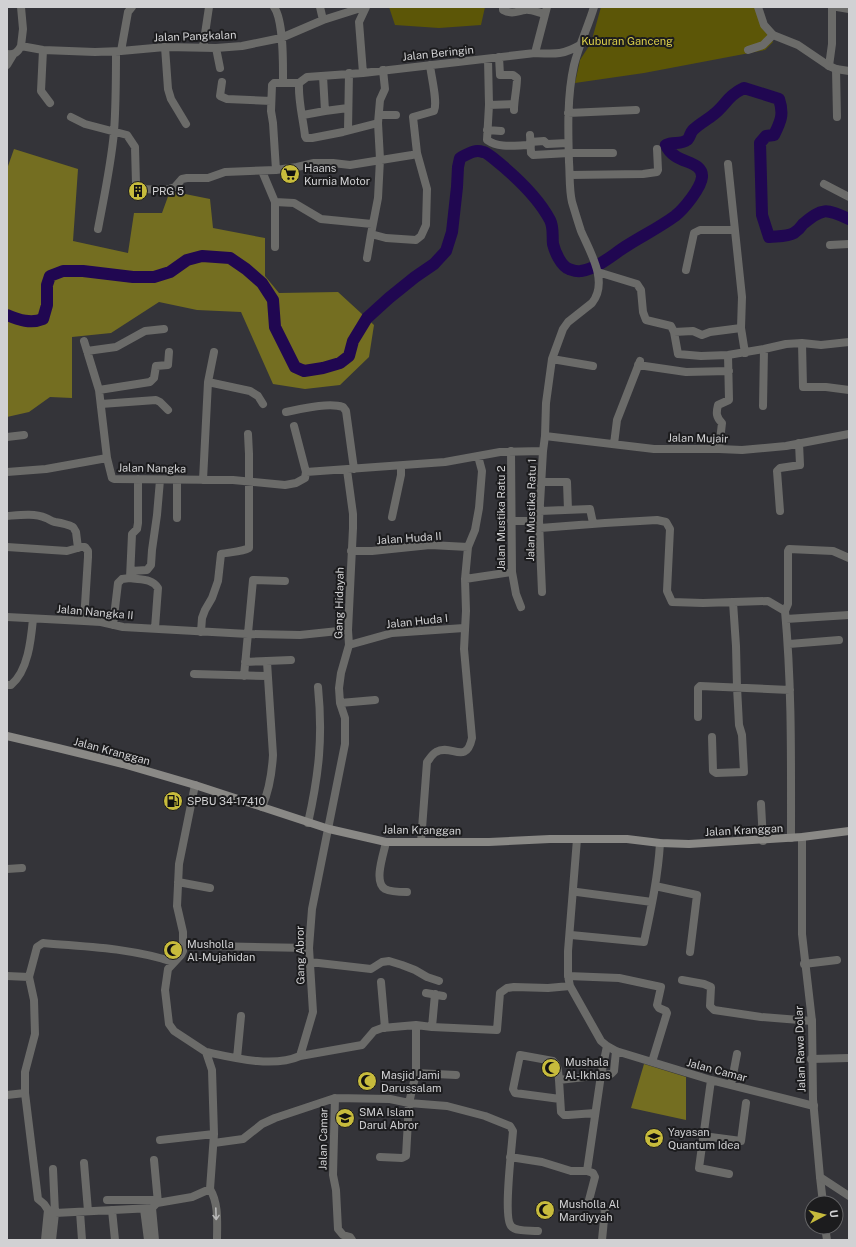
<svg xmlns="http://www.w3.org/2000/svg" width="856" height="1247" font-family="'Public Sans',sans-serif">
	<style>
		.green { fill: #5c5607 }
		.forest { fill: #746e21 }
		.lines { fill: none; stroke-linecap: round; stroke-linejoin: round }
		.river { stroke: #200751; stroke-width: 12 }
		.minor { stroke: #6b6b69; stroke-width: 8 }
		.tertiary { stroke: #6b6b69; stroke-width: 8 }
		.secondary { stroke: #8a8986; stroke-width: 8 }
		.oneway { stroke: #b8b8b8 }
		.labels { text-anchor: middle; dominant-baseline: central; stroke-width: 4; stroke-linejoin: round; paint-order: stroke }
		.street-label { font-size: 11px; fill: #d1d1d3; stroke: #1c1c1e }
		.park-label { font-size: 11px; fill: #d9cd49; stroke: #1c1c1e }
		.poi-label { font-size: 11px; fill: #d1d1d3; stroke: #1c1c1e; text-anchor: start }
	</style>
	<rect width="100%" height="100%" fill="#343439"/>
	<path class="green" d="M389,7H485L481,25L439,28L395,25Z
		M601,7H756L761,25L773,42L765,50L644,73L575,83L580,60L591,43Z"/>
	<path class="forest" d="M14,149L78,169L73,241L128,253L134,213H162L170,191L210,199L213,228L265,238V276L279,293L338,292L374,325L369,357L340,385L305,389L273,384L241,312L197,310L159,302L111,333L72,337V398L50,397L29,412L7,417V169Z
		M644,1064L686,1077V1120L631,1108Z"/>
	<g class="lines">
		<path class="river" d="M7,315C19,320 31,324 43,319L47,305V285L50,276L63,271H83L133,277H154L170,272L187,260L202,256L230,258L246,269L262,283L273,300L275,327L295,367L304,371L323,368L340,363L349,356L353,341L367,318L389,298L415,277L434,264L446,251L452,232L457,187L458,167L460,158C468,154 474,149 483,152C486,152 490,156 493,158C513,174 538,197 550,220C554,228 552,236 553,244C555,252 561,266 569,269C572,270 577,272 581,271C599,268 613,254 628,245C644,235 660,227 675,216C684,209 701,188 702,177C703,159 674,165 666,145C673,141 681,145 687,140C690,138 690,133 693,130C699,124 707,120 713,115C726,105 727,96 744,88L779,99C784,114 781,121 774,135L766,136L760,143L762,215L769,237C776,236 787,237 794,233C797,231 801,227 803,224C823,207 826,209 849,219"/>
		<path class="minor" d="M21,7L23,29L21,46
			M274,7C284,21 283,65 283,83
			M320,7L323,20
			M366,7L359,22L363,73L535,53C555,54 563,55 580,45
			M503,7V10C512,15 518,11 525,10C531,9 539,13 545,14
			M837,7L849,9
			M165,47L168,89L171,99L186,124
			M203,47L209,7
			M216,48L220,68
			M43,50L41,91L50,103
			M748,50L763,45L773,35
			M121,51L128,12L132,7
			M535,53L547,7
			M7,54C15,55 18,52 21,46L43,50L95,52L121,51L165,47L216,48L242,46L281,38L323,20L364,7
			M499,57L500,75H513L517,78C517,89 514,99 514,110
			M488,59L489,105L487,140C500,149 516,145 531,145
			M7,65L13,55
			M829,66L832,44V7
			M836,69L837,117
			M383,70L385,89L380,100L378,123L380,159L378,198L371,234L386,238L416,240L421,236L426,225L427,189L417,153L413,117L434,111C438,102 431,76 430,65
			M323,76L325,111
			M222,82L220,96L227,99L271,101
			M299,83C298,101 303,118 305,136L306,138H312L343,132L378,123
			M489,105L514,104
			M568,113L636,110
			M303,115L325,111L348,108
			M379,115H396
			M71,117L85,124L127,135L135,147L136,184L142,189L166,190L175,187L182,179L187,178H208L225,172L276,170L297,167L314,163H333L350,165L412,155L417,153
			M348,130L349,73
			M487,130L501,131
			M530,135L531,153L533,155L569,153H613
			M530,142L544,141L547,144L568,143
			M728,164L742,297L741,328L745,353
			M276,170L273,123L271,111L272,85L274,83H299L307,77L363,73
			M262,171L275,202V247
			M570,175L643,174L657,172L658,170L657,149
			M824,184L849,197
			M275,202L294,203L321,219L372,224
			M98,229C104,197 111,165 114,132C116,105 116,78 116,52
			M830,245L849,244
			M367,258L371,234
			M686,270L694,233L700,230H734
			M598,273H601L637,284L641,290L643,312L646,320L671,326L674,332L678,354L701,356L728,355L764,349L786,344L802,343L821,345L849,342
			M674,332L693,331L702,335L710,332L741,328
			M84,341L99,390L107,458
			M802,343L803,387H826L849,390
			M87,351L116,347L145,331L164,329
			M552,359L593,366
			M638,365L686,372L729,371
			M208,382L214,352
			M99,390L150,382L154,378L156,366L168,365L169,352
			M101,404L156,400L160,402L168,410
			M763,406L764,349
			M286,412C301,409 329,402 343,407L346,411L354,469
			M545,436L654,449H719L742,450L786,446L849,434
			M7,437L24,435
			M614,444L617,420L640,361
			M719,449L722,423C716,417 716,413 718,405L729,400L728,355
			M511,451L512,572L516,594L521,607
			M7,472L46,469L107,458L112,478L114,479L233,480L285,485L296,483L305,478L306,472L294,426
			M306,472L445,462L500,452L543,451L545,436L546,403L552,359L563,329L568,322L592,303C609,282 590,252 581,231C578,222 575,212 572,202C569,189 570,175 569,162C568,130 567,96 574,65C579,45 588,27 594,7
			M138,479V523L137,529L132,534L130,578C140,580 152,578 158,588L155,628
			M177,480V518
			M203,480L208,382L250,391L258,396L263,404
			M542,482H567L568,510
			M540,511L590,509L593,523
			M780,511L777,471L780,468L800,465L799,443
			M7,516C20,515 34,513 46,518C49,519 51,521 55,522C61,523 67,524 73,527L76,532L78,548
			M392,517L401,475V466
			M511,521H539
			M540,528L605,523L657,520L666,522L670,529L667,591L672,602L703,603L768,601L785,611C792,686 791,762 791,838
			M7,547L67,551L81,547H85L88,551V557L84,621
			M351,551H372L430,545L468,547
			M131,571L147,570L151,565L152,550L157,515L160,480
			M465,579L512,572
			M542,592L539,521L543,451
			M785,611L788,604V551L789,549L833,551L849,558
			M7,617L84,621L101,622L123,627L248,634L300,635L348,630
			M786,619L849,615
			M113,625L118,583L122,579L130,578
			M201,632L202,618L205,610L212,598L218,581L221,554C229,552 242,552 249,548V454L248,434
			M789,644L839,640
			M349,645L392,633L464,628
			M245,662L291,660
			M194,674L267,676
			M244,676L253,580L285,581
			M7,685H11C28,671 31,640 33,619
			M340,703L375,700
			M698,717V688L700,686L790,690
			M712,737L713,771L716,773L744,772L742,735L739,725L737,687L736,646L733,602
			M761,804L763,841
			M262,807C269,791 272,772 273,755L267,662
			M308,823C319,774 323,737 318,687
			M577,839L568,951V976L570,986L601,1041L607,1046L616,1051L711,1080L814,1106
			M386,842C384,853 373,882 385,889C391,892 400,892 407,892
			M421,842L427,762C429,760 432,754 436,752C451,743 466,766 472,738L464,649L466,611L465,579L468,547L475,530L479,508L482,471L478,456
			M7,869L22,868
			M178,882L210,888
			M655,886L697,895L690,952
			M577,892L652,902
			M571,935L644,942C651,909 658,877 660,843
			M207,946L309,948
			M310,962L371,969L382,962L389,961L402,965L415,970L427,977L439,981
			M804,964L837,960
			M7,976L29,977
			M568,976L619,978L661,987L657,1005L659,1008L666,1011L667,1013L652,1062
			M682,980L704,984L711,987L710,1006L714,1010L761,1017L812,1021
			M381,982L385,1028H382
			M426,993L443,996
			M432,1027L435,994
			M206,1052C234,1058 273,1068 300,1056L362,1045L374,1031L382,1028L416,1025L432,1027L497,1030L500,993L507,988L514,987L548,988L570,986
			M300,1056L313,1012L309,948L312,909L345,744V718L340,703L339,688L341,673L349,645L348,630L353,528V514L347,470
			M237,1058L241,1016
			M811,1059L849,1058
			M416,1073L456,1075
			M559,1080L561,1112L564,1115H568L595,1113
			M711,1080L699,1168L729,1174
			M731,1085L737,1054
			M7,1095L25,1093
			M335,1098L333,1175L336,1190L338,1229L343,1235L350,1237L352,1240
			M560,1099L515,1093L513,1089L520,1055L553,1061C559,1066 558,1073 559,1080L611,1074L614,1071L616,1051
			M703,1136L741,1141L746,1103
			M160,1140L214,1134
			M214,1143L243,1139L262,1124L275,1118L335,1098L390,1099L409,1103L447,1106L485,1116L510,1126L513,1131C512,1146 503,1217 511,1226C516,1232 530,1230 538,1231
			M380,1157L402,1158L406,1156L409,1103L416,1073V1025
			M510,1157L542,1162L571,1171H587L601,1075L607,1046
			M154,1160L158,1203
			M84,1163L88,1211
			M587,1171L593,1173L595,1177L589,1200L590,1203L603,1207L605,1209L602,1240
			M820,1177L823,1203
			M210,1189C219,1204 217,1223 217,1240
			M107,1200H155L157,1203
			M144,1209L148,1240
			M112,1210L115,1240
			M80,1212L82,1240
			M55,1213L152,1208
			M825,1227L827,1240
			M45,1240L48,1210L44,1204L38,1199L25,1093V1072L35,1034L34,1000L29,977L37,947L43,943C86,947 132,948 173,962
			M52,1240L55,1213L53,1169
			M155,1240L152,1208L157,1203L192,1197L210,1189L214,1134L212,1070L206,1052L174,1031L169,1024L165,990L168,969L181,955L183,951V932L177,906L179,864L195,785"/>
		<path class="tertiary" d="M758,7L764,25L773,35L798,45L829,66L836,69L849,71
			M802,837V934L812,1021L813,1099L820,1177L849,1196"/>
		<path class="secondary" d="M7,736L58,748L123,764L195,785L329,829L386,842H489L550,839H627L660,843L689,844L802,837L849,831"/>
	</g>
	<defs><path id="oneway-shaft" d="M-6 0H5M1.5-3L5.5 0L1.5 3" fill="none" stroke-width="1.6" stroke-linecap="round" stroke-linejoin="round"/></defs>
	<use class="oneway" href="#oneway-shaft" transform="translate(216 1214) rotate(88)"/>
	<defs>
		<symbol id="supermarket-disc" viewBox="-11 -11 22 22"><circle r="9.5" fill="#c7bb3c" stroke="#1c1c1e"/><path d="M-6-5.5h2.5l.6 2H6L4.5 2H-2.5L-4.4-4H-6ZM-1.5 3.2a1.3 1.3 0 1 0 .1 0ZM3 3.2a1.3 1.3 0 1 0 .1 0Z" fill="#111"/></symbol>
		<symbol id="building-disc" viewBox="-11 -11 22 22"><circle r="9.5" fill="#c7bb3c" stroke="#1c1c1e"/><path d="M-4-6H4V6H1V3H-1V6H-4ZM-2.5-4.3h1.7v1.8h-1.7ZM.8-4.3h1.7v1.8H.8ZM-2.5-1h1.7V.8h-1.7ZM.8-1h1.7V.8H.8Z" fill="#111"/></symbol>
		<symbol id="fuel-disc" viewBox="-11 -11 22 22"><circle r="9.5" fill="#c7bb3c" stroke="#1c1c1e"/><path d="M-5.5-6h7V0h2V4h1.3V-2.5L3-4.5l.8-.8L6-3V5H2.5V1h-1V6h-7ZM-4.2-4.7v3.2H.2V-4.7Z" fill="#111"/></symbol>
		<symbol id="mosque-disc" viewBox="-11 -11 22 22"><circle r="9.5" fill="#c7bb3c" stroke="#1c1c1e"/><path d="M3.5-4.9A6 6 0 1 0 3.5 4.9A5 5 0 1 1 3.5-4.9Z" fill="#111"/></symbol>
		<symbol id="school-disc" viewBox="-11 -11 22 22"><circle r="9.5" fill="#c7bb3c" stroke="#1c1c1e"/><path d="M0-5L7-2L0 1L-7-2ZM-4 1L0 2.5L4 1V4Q0 6-4 4Z" fill="#111"/></symbol>
	</defs>
	<g fill-rule="evenodd">
		<use href="#supermarket-disc" x="279" y="163" width="22" height="22"/>
		<use href="#building-disc" x="127" y="180" width="22" height="22"/>
		<use href="#fuel-disc" x="162" y="790" width="22" height="22"/>
		<use href="#mosque-disc" x="162" y="939" width="22" height="22"/>
		<use href="#mosque-disc" x="540" y="1057" width="22" height="22"/>
		<use href="#mosque-disc" x="356" y="1070" width="22" height="22"/>
		<use href="#school-disc" x="334" y="1107" width="22" height="22"/>
		<use href="#school-disc" x="643" y="1127" width="22" height="22"/>
		<use href="#mosque-disc" x="534" y="1199" width="22" height="22"/>
	</g>
	<g class="labels">
		<g class="street-label">
			<text transform="translate(195 36) rotate(-2)">Jalan Pangkalan</text>
			<text transform="translate(438 53) rotate(-6)">Jalan Beringin</text>
			<text transform="translate(698 438) rotate(1)">Jalan Mujair</text>
			<text transform="translate(152 468) rotate(1)">Jalan Nangka</text>
			<text transform="translate(531 510) rotate(-89)">Jalan Mustika Ratu 1</text>
			<text transform="translate(501 518) rotate(-90)">Jalan Mustika Ratu 2</text>
			<text transform="translate(409 538) rotate(-4)">Jalan Huda II</text>
			<text transform="translate(339 603) rotate(-89)">Gang Hidayah</text>
			<text transform="translate(95 612) rotate(5)">Jalan Nangka II</text>
			<text transform="translate(417 621) rotate(-6)">Jalan Huda I</text>
			<text transform="translate(112 751) rotate(15)">Jalan Kranggan</text>
			<text transform="translate(422 830) rotate(1)">Jalan Kranggan</text>
			<text transform="translate(744 830) rotate(-3)">Jalan Kranggan</text>
			<text transform="translate(300 955) rotate(-91)">Gang Abror</text>
			<text transform="translate(800 1049) rotate(-92)">Jalan Rawa Dolar</text>
			<text transform="translate(717 1070) rotate(15)">Jalan Camar</text>
			<text transform="translate(323 1139) rotate(-89)">Jalan Camar</text>
		</g>
		<g class="park-label">
			<text x="627" y="41">Kuburan Ganceng</text>
		</g>
		<g class="poi-label">
			<text x="304" y="168">Haans<tspan x="304" dy="13">Kurnia Motor</tspan></text>
			<text x="152" y="191">PRG 5</text>
			<text x="187" y="801">SPBU 34-17410</text>
			<text x="187" y="944">Musholla<tspan x="187" dy="13">Al-Mujahidan</tspan></text>
			<text x="565" y="1062">Mushala<tspan x="565" dy="13">Al-Ikhlas</tspan></text>
			<text x="381" y="1075">Masjid Jami<tspan x="381" dy="13">Darussalam</tspan></text>
			<text x="359" y="1112">SMA Islam<tspan x="359" dy="13">Darul Abror</tspan></text>
			<text x="668" y="1132">Yayasan<tspan x="668" dy="13">Quantum Idea</tspan></text>
			<text x="559" y="1204">Musholla Al<tspan x="559" dy="13">Mardiyyah</tspan></text>
		</g>
	</g>
	<rect width="856" height="1247" fill="none" stroke="#d1d1d3" stroke-width="16"/>
	<g transform="translate(824 1215) rotate(83)"><circle r="19" fill="#1c1c1e" stroke="#646466"/>
	<path d="M0-3L7 15L0 10L-7 15Z" fill="#c7bb3c"/>
	<text y="-6" font-size="11" font-weight="bold" text-anchor="middle" fill="#d1d1d3">U</text>
	</g>
</svg>
